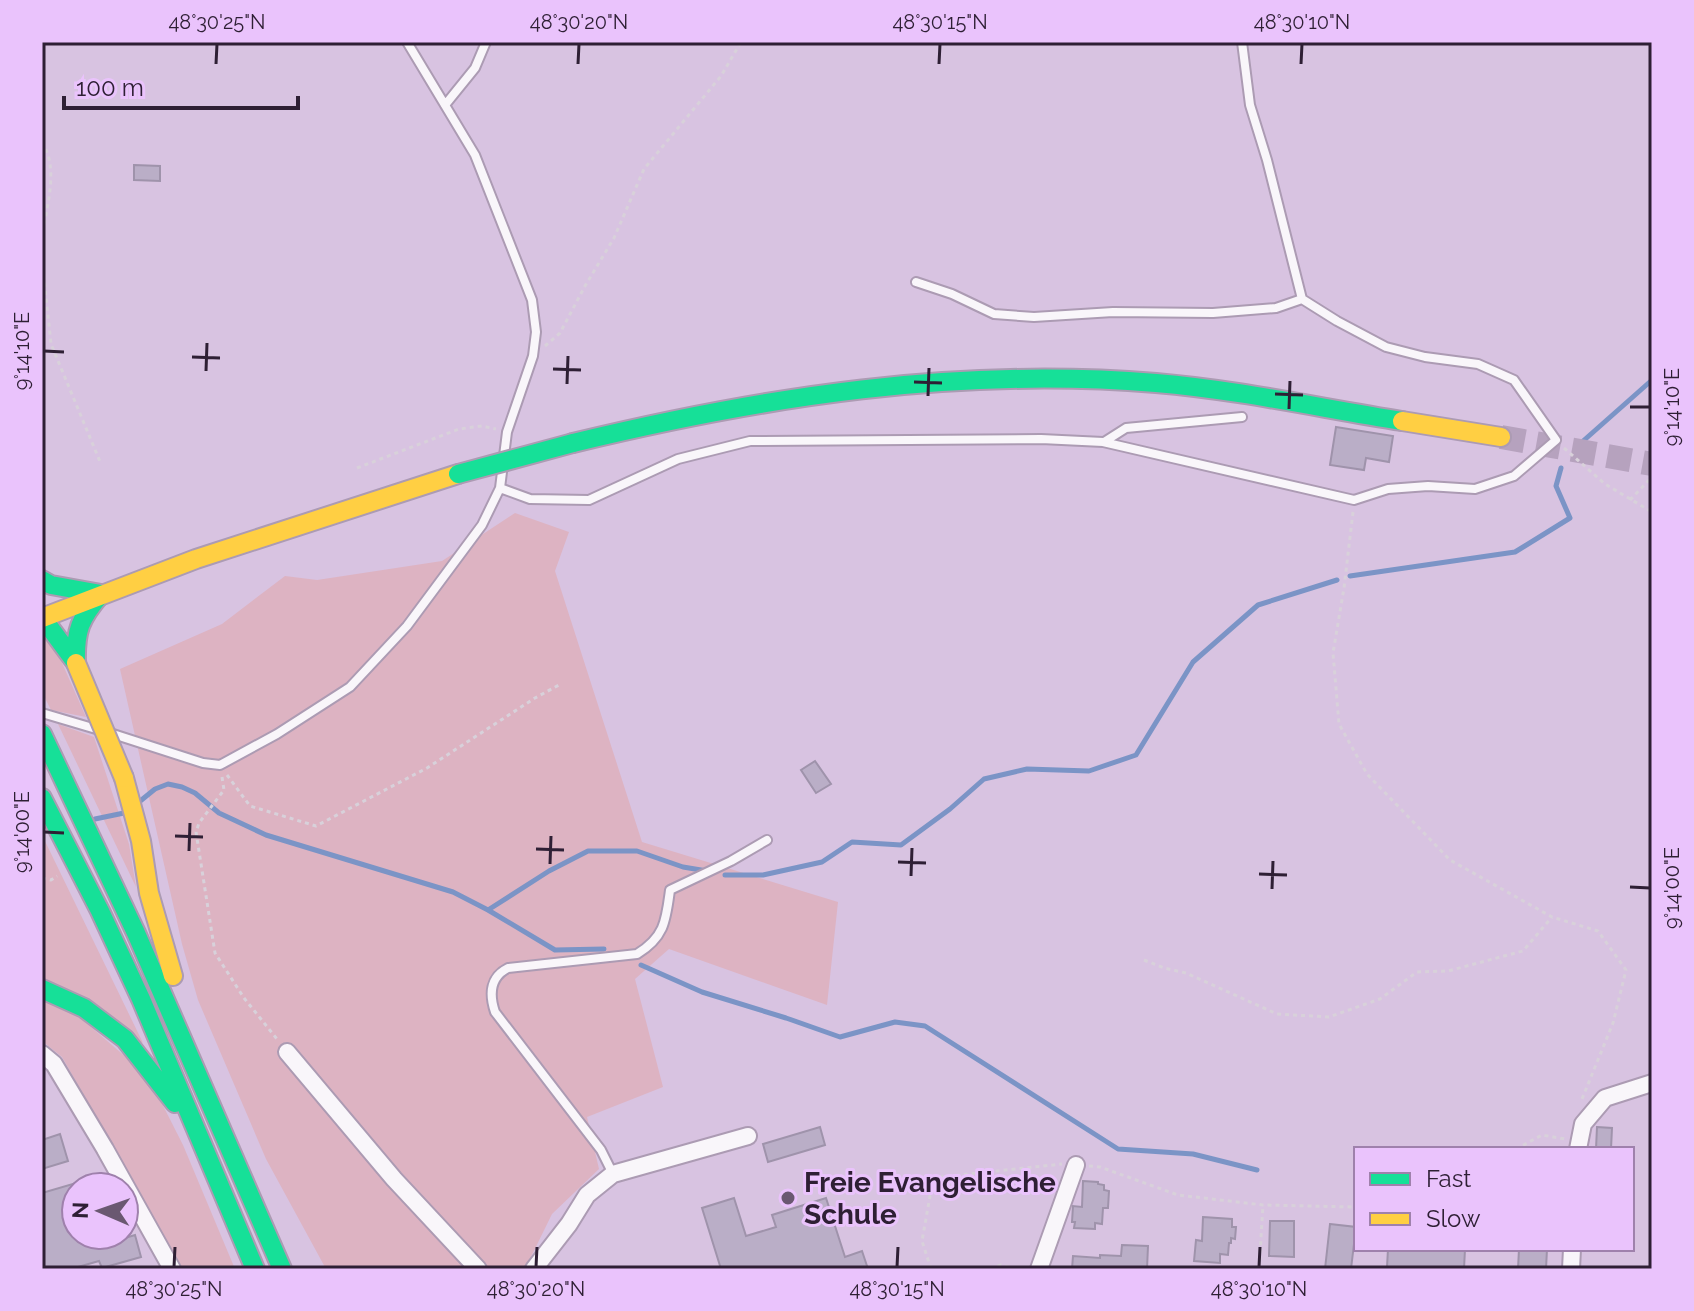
<svg xmlns="http://www.w3.org/2000/svg" width="1694" height="1311" font-family="Raleway,sans-serif">
	<style>
		.green { fill: #ddb3c2 }
		.lines { fill: none; stroke-linecap: round; stroke-linejoin: round }
		.stream { stroke: #7b94c6; stroke-width: 5 }
		.building { fill: #baaec7; stroke: #9f93ab; stroke-width: 2 }
		.primary-tunnel { stroke: #b6a2be; stroke-width: 24; stroke-dasharray: 24 12; stroke-linecap: butt }
		.lane-casing { stroke: #ac9bb3; stroke-width: 12 }
		.street-casing { stroke: #ac9bb3; stroke-width: 20 }
		.fast-casing { stroke: #ac9bb3; stroke-width: 22 }
		.slow-casing { stroke: #ac9bb3; stroke-width: 22 }
		.path { stroke: #d8d1da; stroke-width: 3; stroke-dasharray: 4 4; stroke-linecap: butt }
		.lane { stroke: #f9f6fa; stroke-width: 8 }
		.street { stroke: #f9f6fa; stroke-width: 16 }
		.fast { stroke: #16e098; stroke-width: 18 }
		.slow { stroke: #ffcf43; stroke-width: 18 }
		.fast-bridge-casing { stroke: #ac9bb3; stroke-width: 22; stroke-linecap: butt }
		.slow-bridge-casing { stroke: #ac9bb3; stroke-width: 22; stroke-linecap: butt }
		.fast-bridge { stroke: #16e098; stroke-width: 18 }
		.slow-bridge { stroke: #ffcf43; stroke-width: 18 }
		.ticks { fill: none; stroke: #2e1f34; stroke-width: 3 }
		.poi-dot { fill: #6a5871; stroke: #eac3fc; stroke-width: 3 }
		.labels { text-anchor: middle; dominant-baseline: central; stroke-width: 6; stroke-linejoin: round; paint-order: stroke }
		.poi-label { font-size: 28px; font-weight: bold; fill: #2e1f34; stroke: #eac3fc; text-anchor: start }
		.neatline { fill: none; stroke: #2e1f34; stroke-width: 3 }
		.ticks-label { font-size: 20px; text-anchor: middle; fill: #2e1f34 }
	</style>
	<rect width="100%" height="100%" fill="#d8c3e1"/>
	<path class="green" d="M515,513L569,532L555,571L642,842L838,902L827,1005L669,949L635,979L663,1087L587,1117L599,1169L552,1214L525,1269H326L266,1159L198,1000L182,944L120,669L222,624L285,576L317,580L442,561Z
		M42,636L51,638L86,717L51,710L42,692Z
		M58,724L94,737L129,844L136,887Z
		M42,835L143,1043L42,983Z
		M42,997L70,1009L148,1076L183,1145L235,1269H183L62,1057L42,1041Z"/>
	<g class="lines">
		<path class="stream" d="M1582,442L1652,380
			M1350,576L1515,552L1570,518L1556,486L1561,468
			M139,802L155,789L168,784L182,787L195,793L219,813L266,835L453,892L488,910L555,950L604,949
			M95,819L124,813
			M725,875H763L822,862L852,842L901,845L950,809L984,779L1027,769L1089,771L1136,755L1193,662L1258,605L1337,580
			M488,910L549,871L588,851H637L683,867L707,871
			M641,965L702,992L786,1018L840,1037L895,1022L925,1026L1118,1149L1193,1154L1257,1170"/>
	</g>
	<path class="building" d="M134,165L160,166V181L134,180Z
		M1336,427L1393,436L1389,462L1366,458L1364,470L1330,465Z
		M815,761L831,784L816,793L801,770Z
		M820,1127L825,1145L768,1162L763,1144Z
		M1597,1127L1612,1128L1611,1149H1596Z
		M60,1134L68,1161L42,1169V1140Z
		M1083,1181L1098,1182V1184L1104,1185V1190L1109,1191L1108,1208H1103L1102,1224L1095,1223V1229L1074,1228L1075,1222H1072L1073,1206L1082,1207Z
		M76,1183V1235H92L95,1247L135,1235L141,1257L102,1268L99,1261L71,1269H42V1193Z
		M734,1198L746,1236L776,1227L772,1215L826,1198L845,1257L862,1251L868,1269H721L702,1208Z
		M1203,1217L1232,1219V1227H1236L1235,1239L1231,1238V1243H1229L1228,1255L1220,1254V1263L1194,1261L1196,1240L1202,1241Z
		M1270,1221H1294V1257L1269,1256Z
		M1330,1224L1356,1227L1351,1269H1325Z
		M1122,1245L1148,1246L1147,1269H1072L1073,1256L1100,1258V1255L1121,1256Z
		M1388,1249H1465L1464,1269L1387,1267Z
		M1519,1249H1547L1546,1269H1518Z"/>
	<g class="lines">
		<path class="primary-tunnel" d="M1501,437L1652,464"/>
		<defs>
			<path id="lane" d="M445,105L475,68L486,42
				M916,282L952,294L994,314L1034,317L1113,312L1213,313L1276,308L1302,299
				M1104,442L1126,428L1242,417
				M500,488L530,499L589,500L678,459L750,441L1041,439L1103,442L1354,500L1388,489L1428,486L1475,489L1514,476L1556,440L1514,380L1478,364L1425,357L1386,347L1337,321L1302,299L1267,160L1250,105L1242,42
				M42,713L96,729
				M113,734L203,763L220,765L277,734L350,687L407,626L482,525L500,488L507,432L533,356L536,332L532,300L475,155L407,42
				M613,1174L601,1150L495,1012C489,994 490,977 508,968L637,954C665,937 666,920 670,890L731,861L767,840"/>
			<path id="street" d="M287,1052L394,1179L478,1269
				M42,1054L54,1064L105,1149L172,1269
				M1578,1149L1583,1124L1605,1098L1652,1083
				M534,1269L569,1224L587,1195L613,1174L748,1136
				M1039,1269L1076,1165
				M1571,1269L1572,1249"/>
			<path id="fast" d="M573,443C767,396 956,367 1156,383C1239,390 1320,408 1402,421
				M42,580L51,585L101,594
				M42,617L76,663
				M76,663C75,631 80,618 101,594
				M42,734L136,933L282,1269
				M42,798L100,911L141,999L255,1269
				M42,989L84,1008L125,1039L175,1103"/>
			<path id="slow" d="M1402,421L1501,437
				M42,618L196,559L458,474
				M124,778L141,841L149,893L173,976"/>
		</defs>
		<use href="#lane" class="lane-casing"/>
		<use href="#street" class="street-casing"/>
		<use href="#fast" class="fast-casing"/>
		<use href="#slow" class="slow-casing"/>
		<path class="path" d="M42,142C59,168 47,206 42,235
			M42,259L51,344L101,464
			M545,346L560,333L585,286L614,238L644,169L721,76L741,42
			M1564,448L1605,484L1652,512
			M357,468L459,429L482,426L496,429
			M1630,500L1652,477
			M1353,512L1344,588L1333,653L1339,724L1367,774L1450,860L1552,917L1598,931L1626,970L1613,1023L1582,1099
			M227,775L250,806L316,826L427,768L535,698L559,685
			M222,777L224,790L199,823L196,832L215,953L244,998L277,1039
			M42,878L51,880L57,876
			M1144,960L1164,968L1186,973L1277,1014L1329,1017L1380,999L1417,972L1448,971L1523,951L1552,917
			M1516,1149L1542,1135L1565,1139
			M1089,1166L1100,1167L1178,1195L1263,1205L1356,1207
			M931,1269L922,1241L930,1196L941,1177L1062,1164
			M990,1269L1001,1265L1016,1269
			M1259,1269L1263,1205"/>
		<use href="#lane" class="lane"/>
		<use href="#street" class="street"/>
		<use href="#fast" class="fast"/>
		<use href="#slow" class="slow"/>
		<defs>
			<path id="fast-bridge" d="M458,474L573,443"/>
			<path id="slow-bridge" d="M76,663L124,778"/>
		</defs>
		<use href="#fast-bridge" class="fast-bridge-casing"/>
		<use href="#slow-bridge" class="slow-bridge-casing"/>
		<use href="#fast-bridge" class="fast-bridge"/>
		<use href="#slow-bridge" class="slow-bridge"/>
	</g>
	<path class="ticks" d="M216,64L217,44M578,64L579,44M939,64L940,44M1301,64L1302,44M44,351L64,352M192,357L220,358M553,369L581,370M206,371L207,343M914,382L942,383M567,384L568,356M1275,394L1303,395M928,396L929,368M1630,407H1650M1289,409L1290,381M44,832L64,833M175,836L203,837M536,849L564,850M189,851L190,823M898,862L926,863M550,864L551,836M1259,874L1287,875M911,876L912,848M1630,887L1650,888M1272,889L1273,861M174,1267L175,1247M536,1267L537,1247M897,1267L898,1247M1259,1267L1260,1247"/>
	<circle class="poi-dot" cx="788" cy="1198" r="8"/>
	<g class="labels">
		<g class="poi-label">
			<text x="804" y="1182">Freie Evangelische<tspan x="804" dy="32">Schule</tspan></text>
		</g>
	</g>
	<rect width="1694" height="1311" fill="none" stroke="#eac3fc" stroke-width="88"/>
	<rect x="1354" y="1147" width="280" height="104" fill="#eac3fc" stroke="#9f81ac" stroke-width="2"/>
	<rect x="1370" y="1173" width="40" height="12" fill="#16e098" stroke="#9f81ac" stroke-width="2"/>
	<text x="1426" y="1187" font-size="24" fill="#2e1f34">Fast</text>
	<rect x="1370" y="1213" width="40" height="12" fill="#ffcf43" stroke="#9f81ac" stroke-width="2"/>
	<text x="1426" y="1227" font-size="24" fill="#2e1f34">Slow</text>
	<g transform="translate(100 1211) rotate(272)"><circle r="38" fill="#eac3fc" stroke="#9f81ac" stroke-width="2"/>
	<path d="M0-6L14 30L0 20L-14 30Z" fill="#6a5871"/>
	<text y="-12" font-size="22" font-weight="bold" text-anchor="middle" fill="#2e1f34">N</text>
	</g>
	<path d="M64 96v12h234v-12" fill="none" stroke="#2e1f34" stroke-width="4"/>
	<text x="76" y="96" font-size="24" fill="#2e1f34" stroke="#eac3fc" stroke-width="6" paint-order="stroke">100 m</text>
	<rect x="44" y="44" width="1606" height="1223" class="neatline"/>
	<g class="ticks-label">
		<text x="217" y="29">48°30'25"N</text>
		<text x="579" y="29">48°30'20"N</text>
		<text x="940" y="29">48°30'15"N</text>
		<text x="1302" y="29">48°30'10"N</text>
		<text transform="translate(22 351) rotate(-90)" y="7">9°14'10"E</text>
		<text transform="translate(1672 407) rotate(-90)" y="7">9°14'10"E</text>
		<text transform="translate(22 832) rotate(-90)" y="7">9°14'00"E</text>
		<text transform="translate(1672 888) rotate(-90)" y="7">9°14'00"E</text>
		<text x="174" y="1296">48°30'25"N</text>
		<text x="536" y="1296">48°30'20"N</text>
		<text x="897" y="1296">48°30'15"N</text>
		<text x="1259" y="1296">48°30'10"N</text>
	</g>
</svg>
